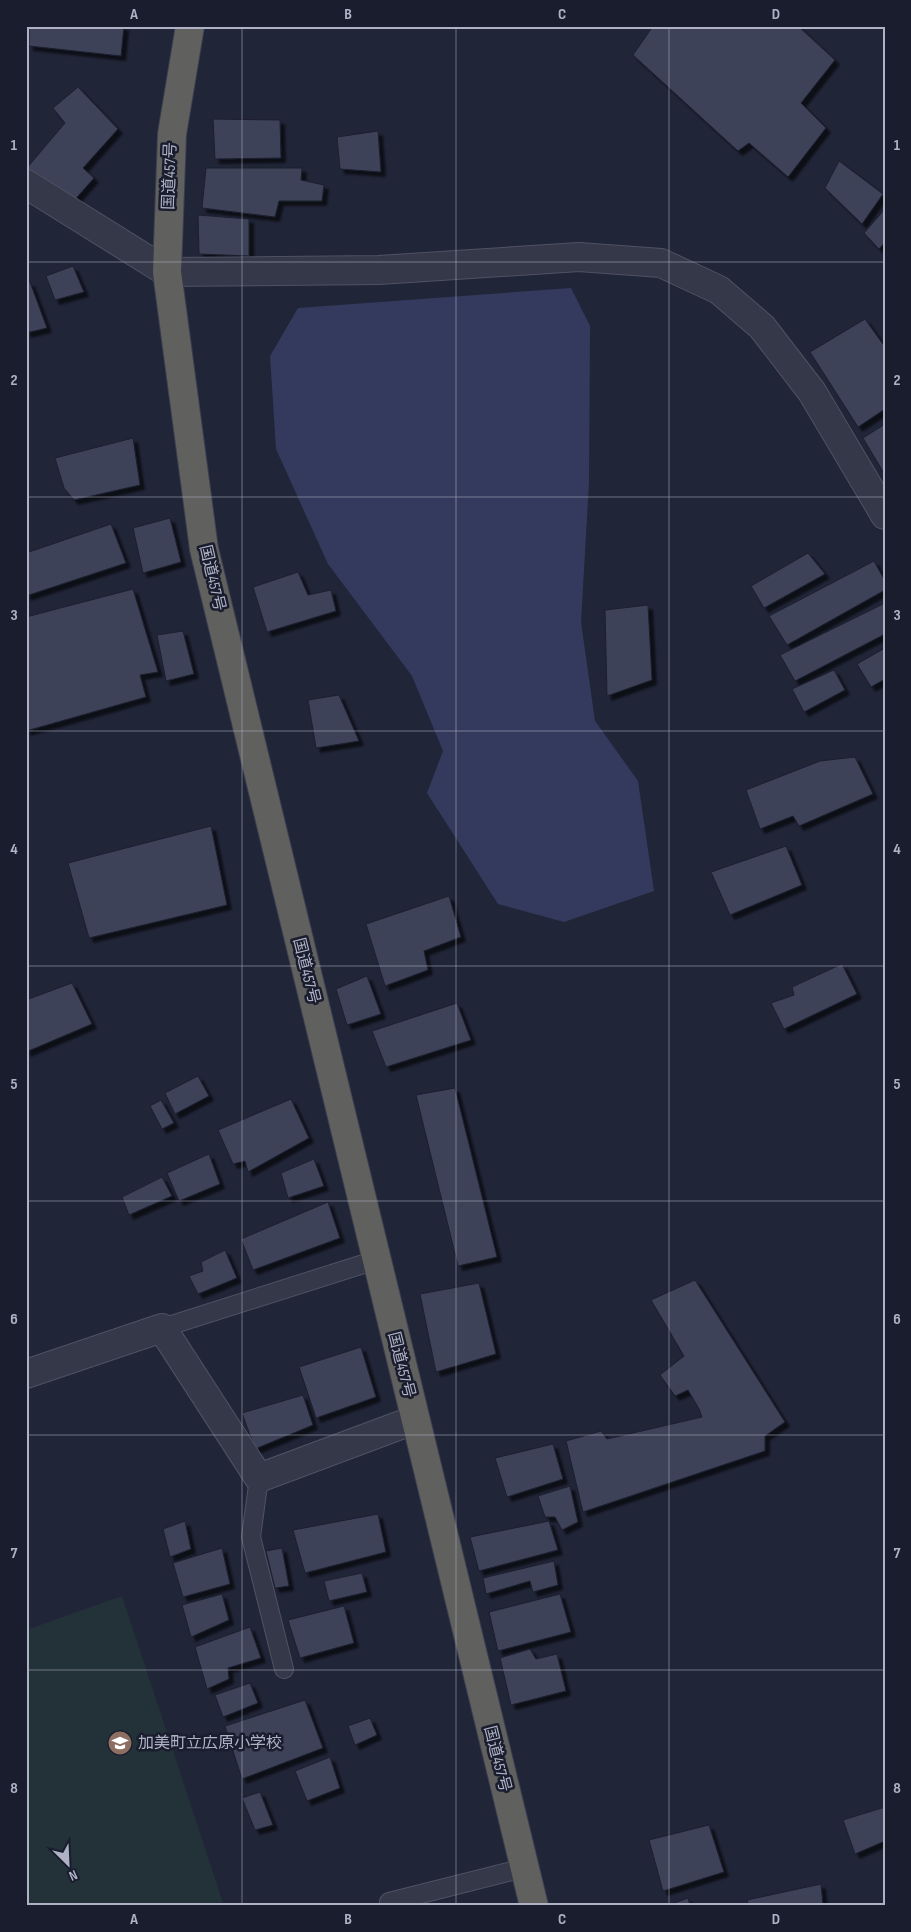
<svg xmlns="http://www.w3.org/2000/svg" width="911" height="1932" font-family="'Sofia Sans Condensed','Noto Sans JP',sans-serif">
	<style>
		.green { fill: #233139 }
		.water { fill: #333a5d }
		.building { fill: #3d4258; stroke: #1c1f2f; filter: url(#shadow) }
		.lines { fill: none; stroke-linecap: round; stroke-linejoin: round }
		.service-casing { stroke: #4f5263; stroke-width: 20 }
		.minor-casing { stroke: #4f5263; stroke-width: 30 }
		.trunk-casing { stroke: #3c3f50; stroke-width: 30 }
		.service { stroke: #353848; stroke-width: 18 }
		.minor { stroke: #353848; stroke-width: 28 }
		.trunk { stroke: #60605e; stroke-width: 28 }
		.grid { fill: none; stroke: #afb2c5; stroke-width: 1; stroke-opacity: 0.55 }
		.labels { text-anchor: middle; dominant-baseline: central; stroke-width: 5; stroke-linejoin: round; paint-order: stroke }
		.street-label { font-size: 16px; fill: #afb2c5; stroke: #1a1d2d }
		.poi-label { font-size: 16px; fill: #afb2c5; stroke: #1a1d2d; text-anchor: start }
		.neatline { fill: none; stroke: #afb2c5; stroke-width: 2 }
		.grid-label { font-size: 16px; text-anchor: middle; font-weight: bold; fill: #afb2c5 }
	</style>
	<defs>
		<filter id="shadow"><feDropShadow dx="4.5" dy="4.5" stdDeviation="1" flood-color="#0009"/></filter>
	</defs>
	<rect width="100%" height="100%" fill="#212538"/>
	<path class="green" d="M122,1596L224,1906H26V1630Z"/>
	<path class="water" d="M571,288L590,326L589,483L581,622L595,721L638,781L654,891L564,922L498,904L427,793L443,751L412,676L328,564L276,449L270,356L298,308Z"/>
	<path class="building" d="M29,26H124L121,56L29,46Z
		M653,26H798L835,60L801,103L826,128L788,177L749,143L738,151L633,55Z
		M78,87L118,129L83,168L94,178L71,204L26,169L65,123L53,108Z
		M213,119L280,120L281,158L215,159Z
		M378,131L381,172L340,169L337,137Z
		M839,161L883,194L862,224L825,188Z
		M206,168H302L301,180L324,185L322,201H279L275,217L202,208Z
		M885,209V242L879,249L864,233Z
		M198,215L249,219V256L199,254Z
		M73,266L84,292L55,300L46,276Z
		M30,282L47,328L26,333V283Z
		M865,319L885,347V409L858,427L810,352Z
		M885,424V475L863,438Z
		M133,438L140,485L74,500L64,488L55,458Z
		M170,518L181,562L143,573L133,528Z
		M111,524L126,563L26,596V553Z
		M808,553L825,574L764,608L751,586Z
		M874,561L885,581V590L787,645L769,616Z
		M298,572L308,595L331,590L336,611L267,632L253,587Z
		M133,589L158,672L140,675L146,697L26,731V617Z
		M885,603V634L795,681L780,655Z
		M648,605L652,680L607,696L605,610Z
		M183,631L194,674L166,681L157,635Z
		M885,648V679L871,687L857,664Z
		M834,670L845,690L804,712L792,689Z
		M339,695L359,741L316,748L308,700Z
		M855,757L873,794L799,826L793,816L760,829L746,790L820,761Z
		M211,826L227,905L89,938L68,863Z
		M786,846L802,885L730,915L711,872Z
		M449,896L461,937L424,951L428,970L385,986L366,924Z
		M842,964L857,994L784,1029L771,1003L794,995L792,987Z
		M367,976L381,1014L347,1025L336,989Z
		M72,983L92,1024L26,1052V1000Z
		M457,1003L471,1040L386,1067L372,1031Z
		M198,1076L209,1096L175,1114L165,1093Z
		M455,1088L497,1257L458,1266L416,1095Z
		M291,1099L309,1138L248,1172L245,1161L233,1164L218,1130Z
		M161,1100L174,1123L162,1129L150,1106Z
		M209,1154L220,1184L179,1201L167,1173Z
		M314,1159L324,1186L288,1198L281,1173Z
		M162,1177L172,1196L129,1215L122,1197Z
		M328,1202L340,1238L253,1270L241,1239Z
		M225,1250L237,1278L198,1294L189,1276L203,1271L201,1262Z
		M695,1280L785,1422L765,1436V1451L583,1512L566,1441L601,1431L607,1439L702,1417L699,1409L688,1390L675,1396L660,1375L684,1356L651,1300Z
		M479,1283L496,1354L436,1372L420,1294Z
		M361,1347L376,1397L316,1418L299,1367Z
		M303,1395L313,1425L255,1449L242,1413Z
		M553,1444L563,1479L507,1497L495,1458Z
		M570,1486L578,1522L562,1530L555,1517H545L538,1496Z
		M378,1514L386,1552L305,1573L293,1530Z
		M185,1521L191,1549L170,1557L163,1529Z
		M549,1521L558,1550L479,1571L470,1537Z
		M222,1548L230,1584L183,1597L173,1563Z
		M282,1548L289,1586L275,1588L266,1551Z
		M554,1561L558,1585L533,1592L530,1581L486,1594L483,1578Z
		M362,1573L367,1592L329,1601L324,1581Z
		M222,1594L229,1620L191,1637L182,1605Z
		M560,1594L571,1632L498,1651L489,1612Z
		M344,1606L354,1643L300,1658L288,1620Z
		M250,1627L261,1658L228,1668L229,1679L207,1689L195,1647Z
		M530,1649L536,1659L557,1654L566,1691L511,1705L500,1658Z
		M250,1683L258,1703L223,1717L215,1695Z
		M305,1700L323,1748L242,1779L225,1726Z
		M370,1718L377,1735L355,1745L348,1726Z
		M330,1757L340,1788L307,1801L295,1771Z
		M260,1792L273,1825L255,1830L242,1798Z
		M885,1807V1841L855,1854L843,1820Z
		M709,1825L724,1872L663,1891L649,1840Z
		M821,1884L823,1906H749L747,1900Z
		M688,1898L690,1906H666Z"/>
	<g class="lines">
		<defs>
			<path id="service" d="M162,1328L376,1260
				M259,1478L251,1537L284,1669
				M389,1902L524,1868"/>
			<path id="minor" d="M26,184L167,272L379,270L579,257L661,263L719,290L762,327L812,392L885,515
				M26,1374L162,1328L259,1478L414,1420"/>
			<path id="trunk" d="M190,26L172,134L167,272L204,549L534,1906"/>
		</defs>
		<use href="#service" class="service-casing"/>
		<use href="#minor" class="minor-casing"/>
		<use href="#trunk" class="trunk-casing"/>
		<use href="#service" class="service"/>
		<use href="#minor" class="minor"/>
		<use href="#trunk" class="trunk"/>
	</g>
	<path class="grid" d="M242,26V1906M456,26V1906M669,26V1906M26,262H885M26,497H885M26,731H885M26,966H885M26,1201H885M26,1435H885M26,1670H885"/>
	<defs>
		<symbol id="school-disc" viewBox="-11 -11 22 22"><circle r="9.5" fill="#8d6e63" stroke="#1a1d2d"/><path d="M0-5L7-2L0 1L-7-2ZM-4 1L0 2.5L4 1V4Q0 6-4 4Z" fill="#fff"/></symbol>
	</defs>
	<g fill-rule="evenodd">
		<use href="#school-disc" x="106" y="1729" width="28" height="28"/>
	</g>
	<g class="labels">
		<g class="street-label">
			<text transform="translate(170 176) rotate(-88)">国道457号</text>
			<text transform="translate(212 578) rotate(77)">国道457号</text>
			<text transform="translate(306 971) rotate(76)">国道457号</text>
			<text transform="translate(401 1365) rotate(76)">国道457号</text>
			<text transform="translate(497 1759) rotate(76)">国道457号</text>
		</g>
		<g class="poi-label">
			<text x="138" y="1743">加美町立広原小学校</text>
		</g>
	</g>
	<rect width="911" height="1932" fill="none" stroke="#1a1d2d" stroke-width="55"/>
	<g transform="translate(68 1864) rotate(156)" stroke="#1a1d2d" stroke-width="4" paint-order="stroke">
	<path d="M0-4L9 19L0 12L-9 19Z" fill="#afb2c5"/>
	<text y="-8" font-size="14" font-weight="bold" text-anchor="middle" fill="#afb2c5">N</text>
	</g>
	<rect x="28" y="28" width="856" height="1876" class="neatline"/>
	<g class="grid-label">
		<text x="134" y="19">A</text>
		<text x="348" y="19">B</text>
		<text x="562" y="19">C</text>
		<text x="776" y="19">D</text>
		<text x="14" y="150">1</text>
		<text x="897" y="150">1</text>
		<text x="14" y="385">2</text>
		<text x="897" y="385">2</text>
		<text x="14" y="620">3</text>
		<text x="897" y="620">3</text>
		<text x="14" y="854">4</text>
		<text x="897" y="854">4</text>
		<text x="14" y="1089">5</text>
		<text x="897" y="1089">5</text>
		<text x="14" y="1324">6</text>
		<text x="897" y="1324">6</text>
		<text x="14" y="1558">7</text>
		<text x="897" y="1558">7</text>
		<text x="14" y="1793">8</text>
		<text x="897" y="1793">8</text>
		<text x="134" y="1924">A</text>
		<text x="348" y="1924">B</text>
		<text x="562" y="1924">C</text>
		<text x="776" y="1924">D</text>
	</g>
</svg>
